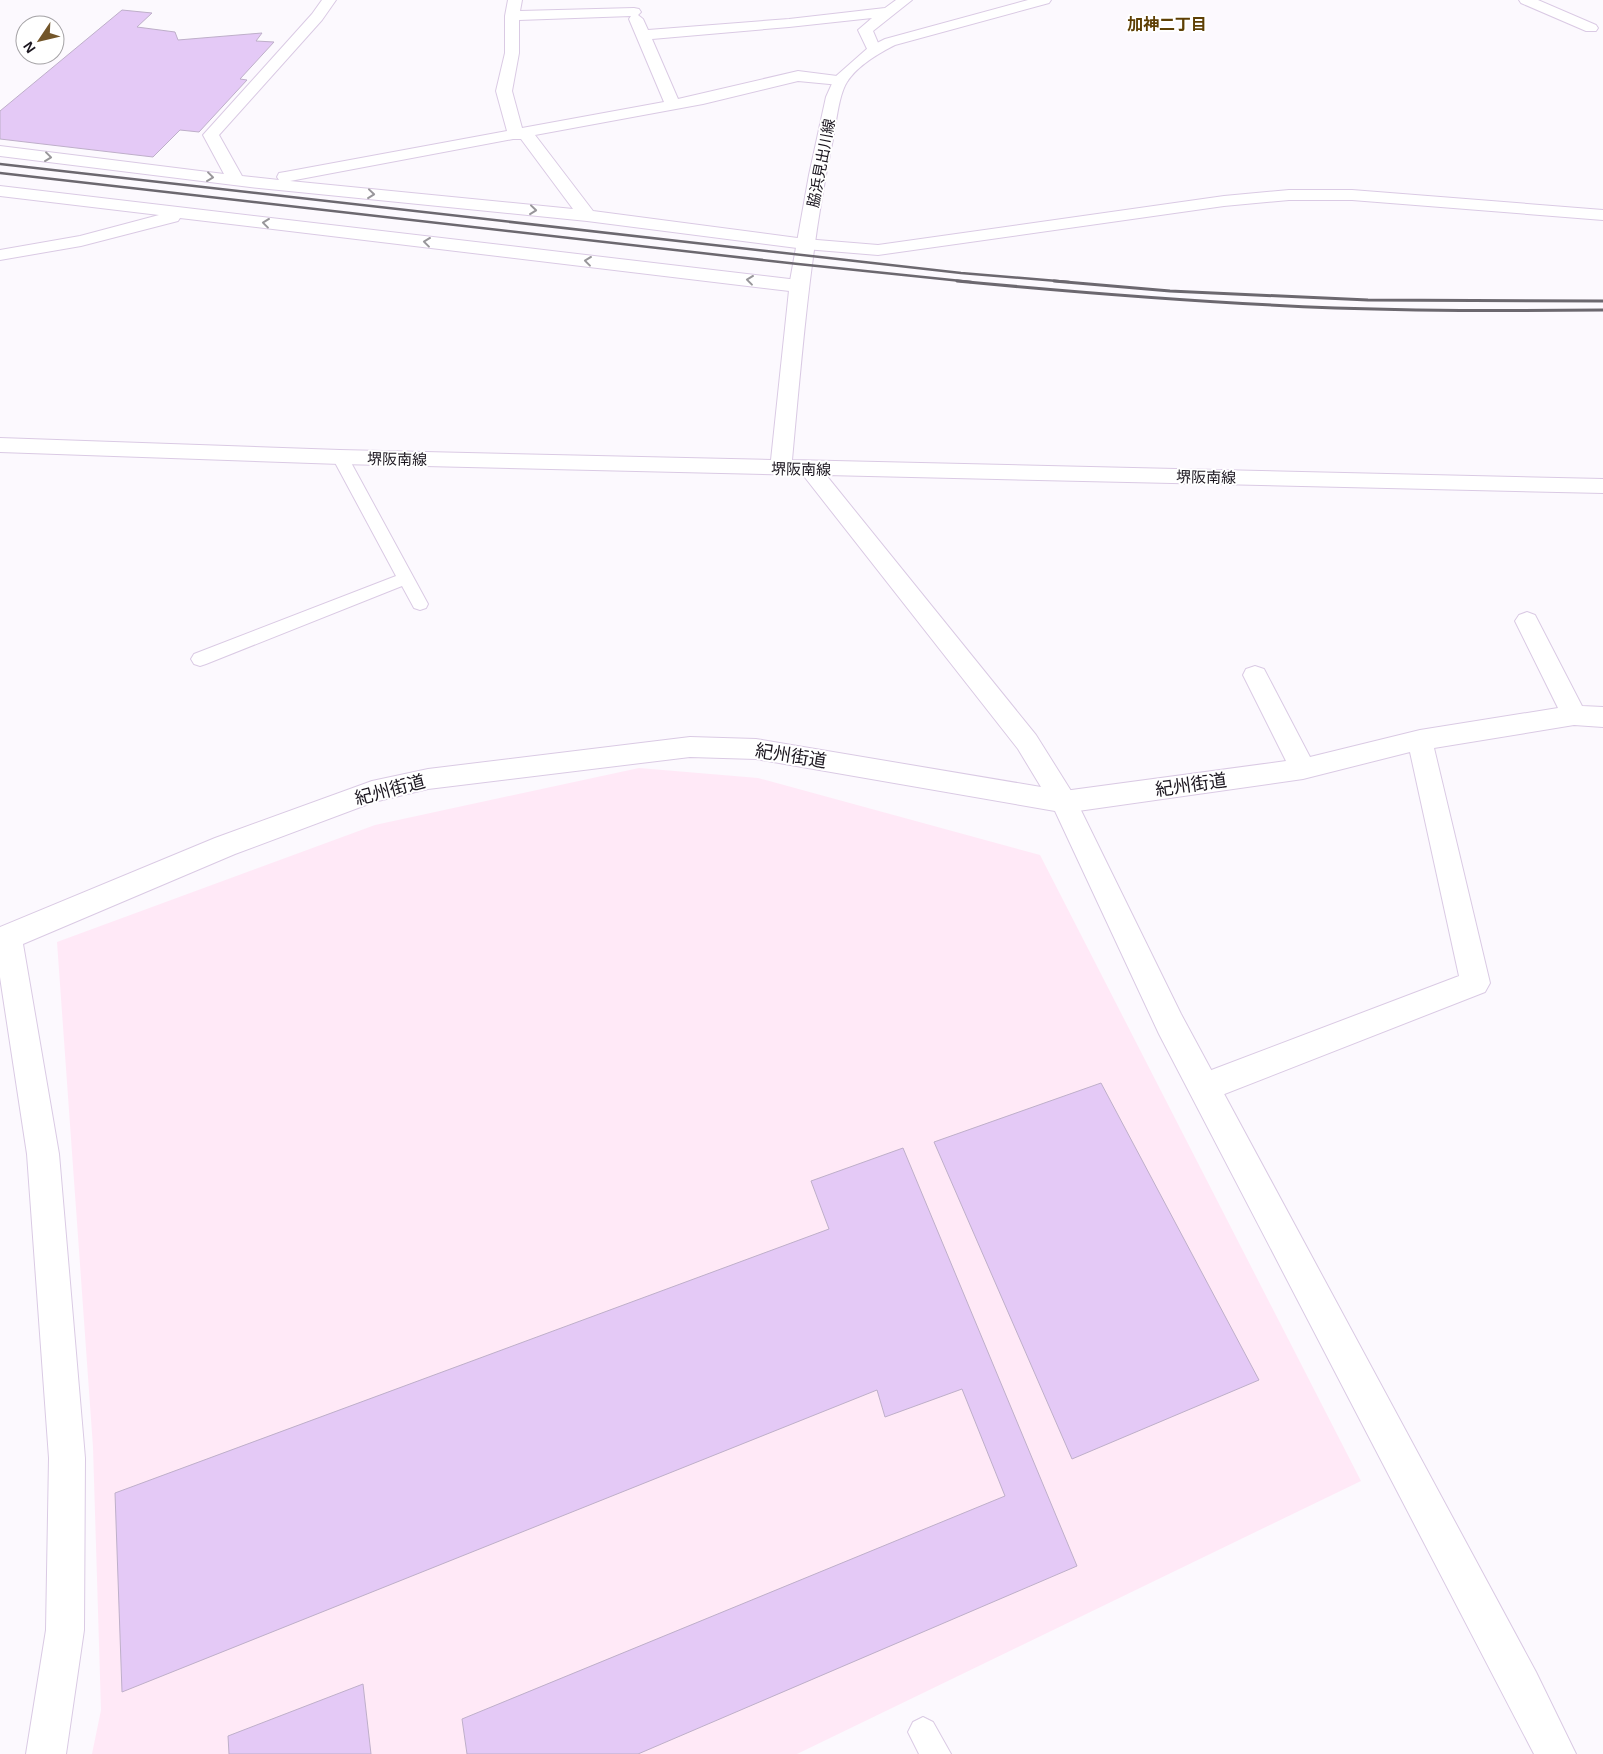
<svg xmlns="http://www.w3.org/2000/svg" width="1603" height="1754" font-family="Arial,'Noto Sans JP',sans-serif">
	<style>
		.education { fill: #ffe9f7 }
		.building { fill: #e4c9f6; stroke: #beafc9 }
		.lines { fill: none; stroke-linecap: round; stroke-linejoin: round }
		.lane-casing { stroke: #dacae4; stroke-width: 2 }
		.street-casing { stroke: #dacae4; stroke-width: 2 }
		.secondary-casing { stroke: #dacae4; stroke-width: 2 }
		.lane { fill: #fff; fill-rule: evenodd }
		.street { fill: #fff; fill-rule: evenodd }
		.secondary { fill: #fff; fill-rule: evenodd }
		.rail-far1 { stroke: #6c686f; stroke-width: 2.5 }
		.rail { stroke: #6c686f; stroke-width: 3 }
		.oneway { stroke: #98969a }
		.labels { text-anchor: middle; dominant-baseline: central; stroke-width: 4; stroke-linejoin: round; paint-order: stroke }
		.far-street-label { font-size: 15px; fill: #1b161f; stroke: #fff }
		.far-neighbourhood-label { font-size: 16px; font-weight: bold; fill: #5e3f04; stroke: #fff }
		.street-label { font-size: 18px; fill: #1b161f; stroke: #fff }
	</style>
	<rect width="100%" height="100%" fill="#fcf9fe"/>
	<path class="education" d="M639,768L758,778L1040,855L1361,1481L797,1754H92L101,1710L93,1447L57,942L375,825Z"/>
	<path class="building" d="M122,10L152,13L137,27L175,32L178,40L262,33L256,41L274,42L240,79L247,80L199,132L180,130L153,157L0,139V111Z
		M1101,1083L1259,1380L1072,1459L934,1142Z
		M903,1148L1077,1566L638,1754H467L462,1719L1005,1496L962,1389L885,1417L877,1390L122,1692L115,1493L829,1229L811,1181Z
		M363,1684L371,1754H229L228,1736Z"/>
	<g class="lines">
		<defs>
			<path id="lane" d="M340,452L345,453L348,457L428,604L426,608L420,610L414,608L402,586L206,664L200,666L194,664L191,659L194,654L396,576L332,457L335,453Z
				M923,1717L933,1722L951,1754H919L908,1732L913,1722Z"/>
			<path id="street" d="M322,0H336L322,20L219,135L242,176L279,180L277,177L279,173L285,172L507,131L496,91L505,53V16L508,0H522L520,11L634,8L639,9L641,12L638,15L643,19L648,30L789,19L885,8L896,0H912L873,31L881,50L879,53H869L858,30L872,18L789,27L652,39L678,99L798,71L845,77L848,80L845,83L840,85L798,81L703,104L535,135L593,211L805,239L878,245L1224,196L1289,190H1352L1603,210V220L1352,200H1289L1224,206L878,255L805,249L587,221L259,188L0,156V146L224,174L203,135L312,14ZM631,16L629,19L664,102L522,128L512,91L519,53V20ZM513,139H521L573,209L290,181Z
				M1519,0H1538L1596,25L1598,28L1596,31H1586L1521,3Z
				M0,186L798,280L805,282L807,286L805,290L798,292L180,218L178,221L81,246L0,260V250L80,236L159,215L0,196Z
				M1527,612L1535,615L1582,706L1603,707V727L1574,725L1434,748L1490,983L1485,992L1204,1102L1193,1097L1189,1087L1193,1077L1459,976L1410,752L1303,779L1064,813L1055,810L1051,802L1055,794L1064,791L1286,761L1243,675L1246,669L1255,666L1264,669L1310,757L1420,730L1558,708L1515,621L1519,615Z"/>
			<path id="secondary" d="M1028,0H1051L1049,3L895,45C879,53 857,66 847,82C838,96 836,127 832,144C810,250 802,353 792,460L1603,479V493L826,475L1036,735L1073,794L1181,1014L1536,1672L1576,1754H1534L1159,1034L1055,811L756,759L690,757L428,789L374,802L235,854L23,944L59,1154L85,1458L84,1630L66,1754H26L46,1630L49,1458L27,1154L0,977V927L215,838L372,781L428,769L690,737L756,739L1041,787L1018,749L803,475L340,464L0,452V438L340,450L771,460L790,281L809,175L826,97L835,77L869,47L885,39Z"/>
		</defs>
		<use href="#lane" class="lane-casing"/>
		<use href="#street" class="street-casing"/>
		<use href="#secondary" class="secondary-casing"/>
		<use href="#lane" class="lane"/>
		<use href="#street" class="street"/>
		<use href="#secondary" class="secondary"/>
		<path class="rail-far1" d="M0,164L961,273L1069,282
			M0,173L798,264L971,282"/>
		<path class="rail" d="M957,281C1083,293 1209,303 1335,308C1424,311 1513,311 1603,310
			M1054,281L1170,291L1368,300L1603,301"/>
	</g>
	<defs><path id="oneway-chevron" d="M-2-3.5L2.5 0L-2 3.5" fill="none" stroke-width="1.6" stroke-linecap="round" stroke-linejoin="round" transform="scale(1.25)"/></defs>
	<g class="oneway">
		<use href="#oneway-chevron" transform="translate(48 157) rotate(7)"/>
		<use href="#oneway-chevron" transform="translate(210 177) rotate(7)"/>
		<use href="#oneway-chevron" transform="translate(371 194) rotate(6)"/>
		<use href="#oneway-chevron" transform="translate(533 210) rotate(6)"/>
		<use href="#oneway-chevron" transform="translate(266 223) rotate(-173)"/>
		<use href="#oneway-chevron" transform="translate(427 242) rotate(-173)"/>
		<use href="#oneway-chevron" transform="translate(588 261) rotate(-173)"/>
		<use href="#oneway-chevron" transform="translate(750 280) rotate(-173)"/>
	</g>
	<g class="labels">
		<g class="far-street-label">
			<text transform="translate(821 163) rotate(-79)">脇浜見出川線</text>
			<text transform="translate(397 459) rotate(1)">堺阪南線</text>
			<text transform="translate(801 469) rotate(1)">堺阪南線</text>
			<text transform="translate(1206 477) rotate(1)">堺阪南線</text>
		</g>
		<g class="far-neighbourhood-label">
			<text x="1167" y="24">加神二丁目</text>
		</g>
		<g class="street-label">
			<text transform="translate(791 756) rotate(9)">紀州街道</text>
			<text transform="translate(1191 785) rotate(-8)">紀州街道</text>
			<text transform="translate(390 790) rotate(-15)">紀州街道</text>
		</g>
	</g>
	<g transform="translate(40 40) rotate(235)"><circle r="24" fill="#ffffff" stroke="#a4a2a5"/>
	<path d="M0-4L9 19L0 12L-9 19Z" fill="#73562a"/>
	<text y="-8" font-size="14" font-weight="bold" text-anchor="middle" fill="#1b161f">N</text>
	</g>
</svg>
